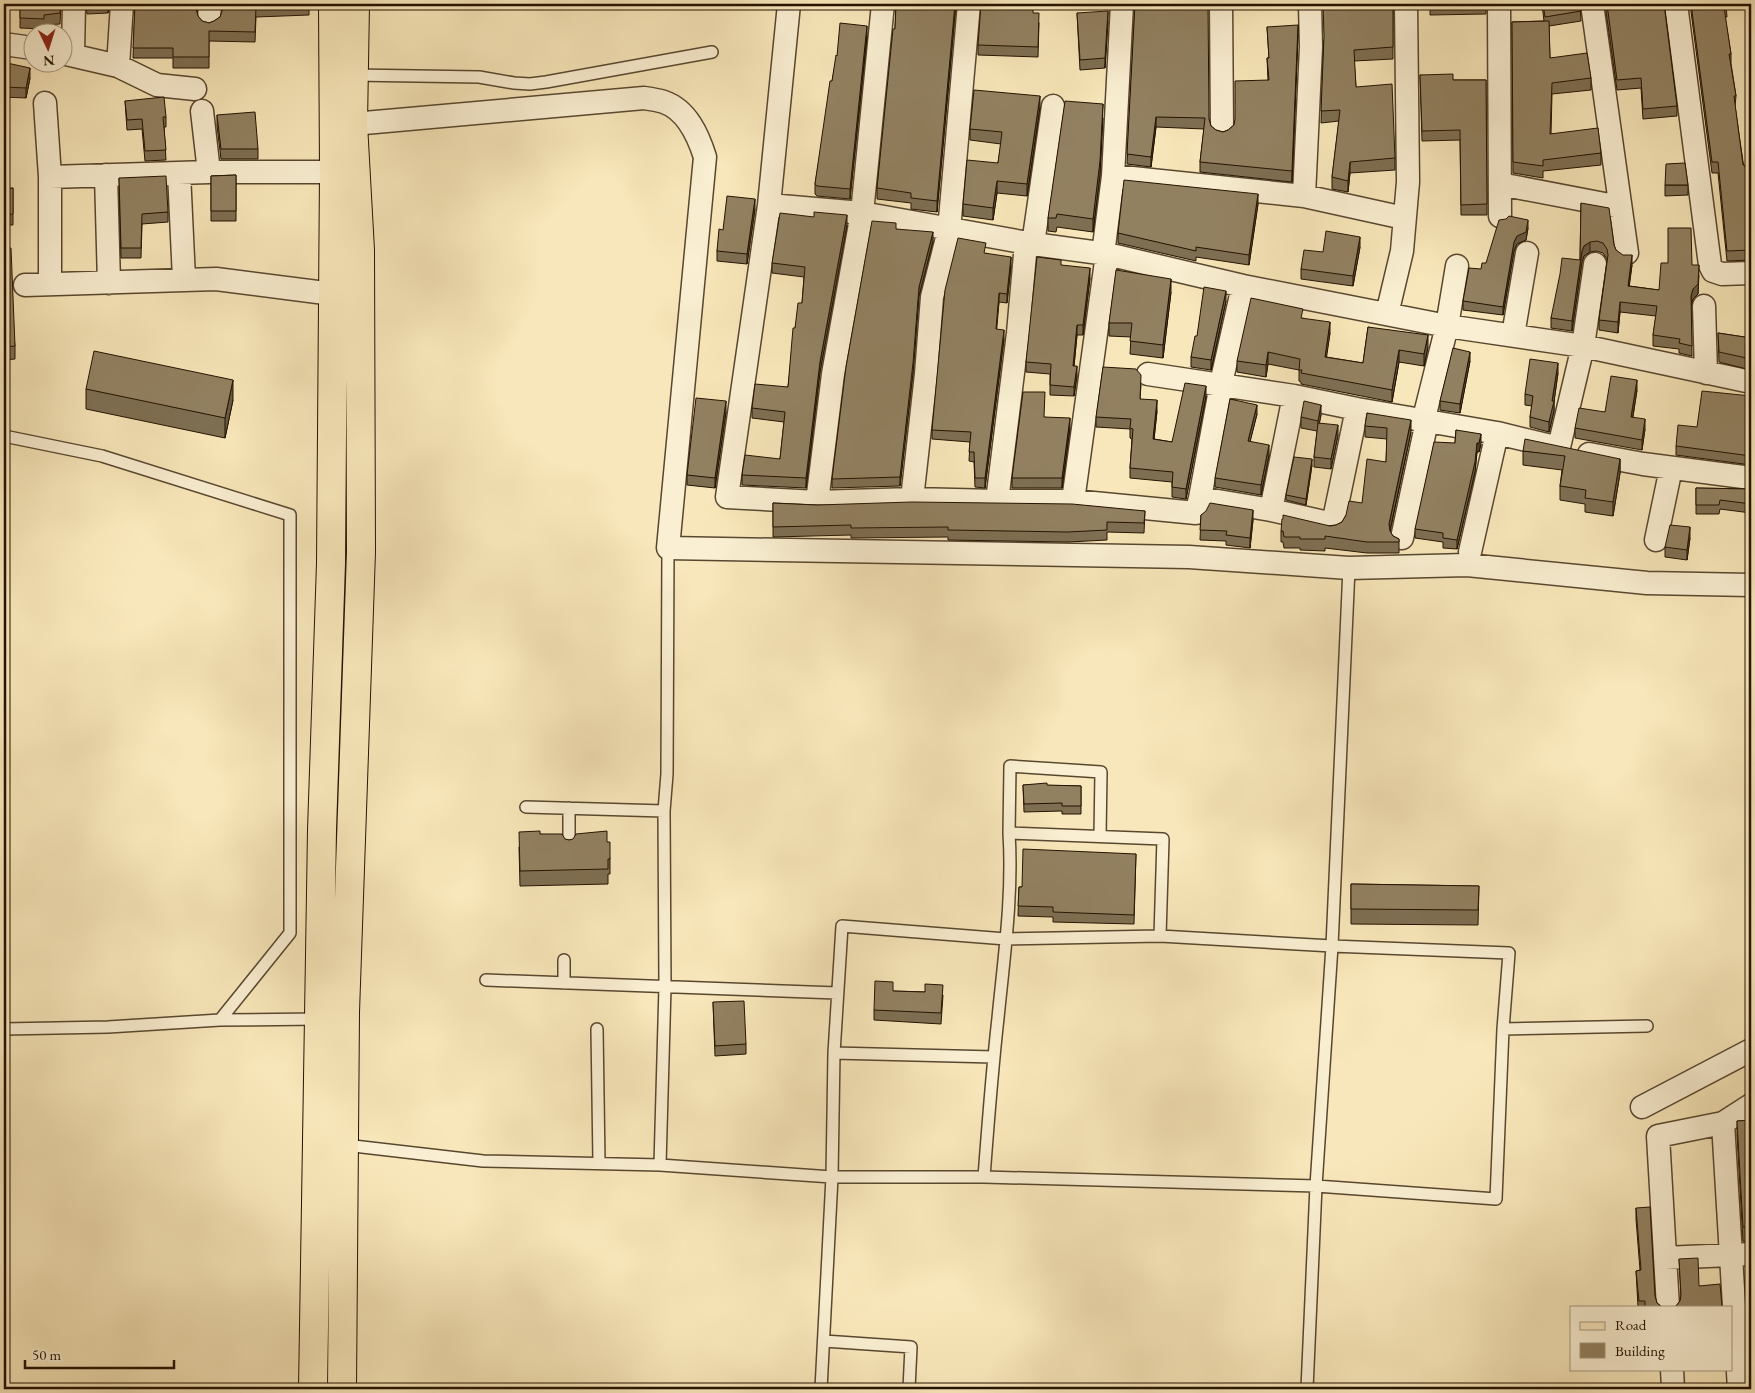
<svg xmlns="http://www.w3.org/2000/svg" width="1755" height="1393" font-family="'EB Garamond',serif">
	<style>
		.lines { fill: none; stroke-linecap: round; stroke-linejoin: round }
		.lane-casing { stroke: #58472f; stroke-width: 14 }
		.street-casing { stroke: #58472f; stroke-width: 25 }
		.primary-casing { stroke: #231201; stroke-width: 30 }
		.lane { stroke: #faefd2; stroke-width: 11 }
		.street { stroke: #faefd2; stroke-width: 22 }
		.primary { stroke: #f8e7ba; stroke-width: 28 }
		.wall { fill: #7e6f53; stroke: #231201 }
		.shaded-wall { fill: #665a44; stroke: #231201 }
		.building { fill: #928161; stroke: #231201 }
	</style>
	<rect width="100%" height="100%" fill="#f8e7ba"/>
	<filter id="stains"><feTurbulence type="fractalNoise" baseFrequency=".004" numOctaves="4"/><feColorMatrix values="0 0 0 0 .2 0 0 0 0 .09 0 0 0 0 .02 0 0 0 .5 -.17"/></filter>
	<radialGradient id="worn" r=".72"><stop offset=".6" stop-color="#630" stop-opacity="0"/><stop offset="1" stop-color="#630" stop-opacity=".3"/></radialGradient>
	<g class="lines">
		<defs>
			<path id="lane" d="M353,75L479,77L514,83L530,84L546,82L712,52
				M4,436L102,456L290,515V933L220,1020
				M526,807L664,811
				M569,808V848
				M1009,833L1010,766L1101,772L1100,836
				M564,960V983
				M486,980L837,993
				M4,1029L108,1027L220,1020L319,1019
				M597,1029L599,1163
				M1503,1029L1647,1026
				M834,1053L994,1057
				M345,1145L483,1161L660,1165L832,1177H984L1316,1186L1496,1199L1503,1029L1509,953L1332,946L1160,936L1006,939L842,926L834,1053L832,1177L821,1389
				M660,1165L665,987L664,811L667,774L668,548
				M984,1177C988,1124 992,1071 998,1018C1004,957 1013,895 1009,833L1163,839L1160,936
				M824,1341L911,1347L909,1389
				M1307,1389L1316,1186L1332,946L1349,568"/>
			<path id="street" d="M789,4L769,205L727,497L817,502L912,499L997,501H1073L1196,513L1200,498L1222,379L1243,286
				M1221,4L1222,129
				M1499,4L1500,216
				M1592,4L1627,253
				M1676,4L1710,265L1713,271L1722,274L1751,273
				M209,20L210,4
				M4,44L32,48
				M62,53L118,66L157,85L195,89
				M73,54L74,4
				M118,66L122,4
				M45,103L50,177V284
				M202,111L209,172
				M353,124L644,98C651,99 658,100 664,102C687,110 698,135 705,157L668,548L1189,557L1349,568L1467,565L1647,583L1751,585
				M179,173L184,279
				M106,175L109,283
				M1113,176L1304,196L1404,218
				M50,177L209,172H334
				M1500,184L1620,207
				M1304,196L1311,47L1310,4
				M769,205L862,213L1033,244L1107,254L1243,286L1447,326L1583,346L1751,382
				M1033,244L1053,106
				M1103,254L1113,176L1122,4
				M25,285L216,279L333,294
				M1704,306L1706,373
				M1387,314L1402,251L1408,182L1406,4
				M1513,335L1527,253
				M1148,374L1294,396L1357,409
				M1559,447L1583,346L1595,264
				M1589,454L1643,464L1751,478
				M1200,498L1271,510L1333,524L1357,409L1497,433L1555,447
				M912,499L926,374L932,297L949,230L969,4
				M997,501L1018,333L1026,243
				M1073,501L1107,254
				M817,502L833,374L862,213L883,4
				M1271,510L1294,396
				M1402,538L1427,421L1425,414L1447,326L1457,266
				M1656,540L1671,468
				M1470,552L1497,433
				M1642,1107L1751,1050
				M1723,1123L1739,1389
				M1665,1258L1751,1254
				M1668,1307L1658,1136L1723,1123L1751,1105
				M1672,1369L1673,1389"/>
			<path id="primary" d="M313,1389L322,830L331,563L334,172L333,4
				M342,1389L345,1012L361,552L360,250L353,124L355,4"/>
		</defs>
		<use href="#lane" class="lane-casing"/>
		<use href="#street" class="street-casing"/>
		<use href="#primary" class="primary-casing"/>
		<use href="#lane" class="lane"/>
		<use href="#street" class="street"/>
		<use href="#primary" class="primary"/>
	</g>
	<path class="wall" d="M20,4H61L60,24L44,25V29L20,28Z
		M86,4H110L108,13L87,14Z
		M135,4H198L197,13L198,16L202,21L209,23L214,21L220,17L222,11V4H309V15L256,17L255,42L209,41V68H173V58H133Z
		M896,4H956L937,212L911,209V203L877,199V188L895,29Z
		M1135,4L1209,119L1211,126L1216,130L1223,132L1228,130L1234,125L1268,80L1267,58H1269L1267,27L1298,35L1292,182L1200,172V162L1204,129L1156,127L1151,167L1127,164Z
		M1393,4V59L1354,61L1356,87L1395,158V170L1350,173L1348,192L1332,189V177L1339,121L1321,123L1324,40Z
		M1430,4H1486V14L1430,15Z
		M1542,4H1580L1581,21L1549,26L1550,58L1591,78V90L1552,94L1551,134L1601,153V165L1543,171V178L1513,173L1512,22L1544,21Z
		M1605,4H1664L1677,106V116L1643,119L1641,88L1617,90Z
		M1690,4H1726L1727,17H1725L1731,54V64L1736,96L1735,106L1740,141L1751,216V260L1727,261L1718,173H1712Z
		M1033,13L1039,23L1038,57L978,55V45Z
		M1077,13L1108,21L1105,68L1080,70Z
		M867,36L850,199L817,196L815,194V184L832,81L837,56Z
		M4,60L30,78L26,98L4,97Z
		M1420,75L1453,80H1486L1487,215H1461L1460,140L1422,141Z
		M125,101L166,117V127H164L166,160L145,161L142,129L127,130Z
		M1040,107L1027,196L997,193L993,220L963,216V204L998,163L1001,144L970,140V129Z
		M217,115L258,149V159H221L217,126Z
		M1103,118L1100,175L1093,232L1057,227L1056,232L1048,231V218Z
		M236,175V221H211V176Z
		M119,178L168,212V222L142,224L141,258H121Z
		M1665,185H1688V195L1665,196Z
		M13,188V225H4V189Z
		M1581,203L1614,245L1616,250L1632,265L1629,286L1659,290L1692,265L1699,275L1698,294L1693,299L1691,305L1692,356L1679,353V349L1653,346V335L1656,316L1620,312L1618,333L1599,330V320L1607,260V259L1603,253L1597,251L1590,252L1584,256L1582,262L1572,331L1551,328V318L1580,260Z
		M1258,204L1249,265L1196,257V261L1118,243V233Z
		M755,209L747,264L717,261V251L723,230Z
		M847,225L820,372L806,488L742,485V475L780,459L784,422L752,418V408L788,387L795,328L802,303L804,277L772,273V263Z
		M1528,228L1526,240L1517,244L1514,251L1503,315L1463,310V301L1481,269L1486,263Z
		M896,229L933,241L919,296L913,373L900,486L832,488V479Z
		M1360,247L1353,286L1301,279V269L1323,252Z
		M4,249L15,346V359L4,360Z
		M986,253L1011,266L1007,303L999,302L996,329L1004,339L985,488L975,487L974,462L969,461L970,442L932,439V430Z
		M1061,265L1090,278L1083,335H1077L1074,366L1077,376L1074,396L1050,395V374L1026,372V362Z
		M1171,292L1163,358L1130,354L1131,337L1109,336V323Z
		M1226,301L1211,370L1191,367V357Z
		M1303,318L1330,333L1326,357L1363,363L1368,327L1428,347L1424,366L1399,362L1392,402L1301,384V382L1299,381V370L1268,364L1266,377L1237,372V361Z
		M1718,333L1751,338V370L1719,362Z
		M1470,361L1460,413L1440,410V401Z
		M1558,373L1554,401V411L1549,432L1530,427V417L1532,406L1525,405V394Z
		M1141,385L1140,399L1157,411L1154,439L1172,442L1206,396L1186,499L1172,497V482L1130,478V468L1132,439L1130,438V429L1096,427V417Z
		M86,389L233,400L225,438L86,409Z
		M1637,390L1633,417L1645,429L1642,450L1575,438V428L1605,412Z
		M1751,396V465L1676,455V446L1697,427Z
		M726,412L715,488L687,485V475Z
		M1367,413L1411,432L1390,532L1393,536L1399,539V553H1367L1325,548V551L1300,550V548H1284L1283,542H1281V531L1336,525L1342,522L1346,515L1362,503L1386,462L1387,439L1365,437V426Z
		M1257,414L1250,441L1269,455L1261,495L1215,487V478Z
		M1321,415L1319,423L1338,435L1331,469L1314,467V457L1317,431L1301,428V417Z
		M1045,417L1070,428L1062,488H1012V478Z
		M1456,430L1481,444L1479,452H1477L1475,472L1457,549L1443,548V542L1415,538V529L1455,443Z
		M1523,451L1620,459V473L1613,516L1585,512V504L1560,500V486L1562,470L1523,465Z
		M1312,465L1306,505L1286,500V495Z
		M1696,488L1751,489V513L1720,509L1719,514H1696Z
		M773,503L817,505L1145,511L1144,533L1107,532V540L1068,542L948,540V537L851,538V535L773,537Z
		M1201,515L1253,520L1250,548L1226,545V541L1200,540Z
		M1690,538L1687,560L1665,557V547Z
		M1023,785L1081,786V814H1062V811L1024,812Z
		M540,834L569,840L607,842L610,859V874H608V884L520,886L519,847Z
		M1136,854L1134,924L1053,922V917L1018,916L1019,887H1022Z
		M1351,884L1479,886L1478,925L1351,924Z
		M893,991L925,992L943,995L941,1024L874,1020V1010Z
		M713,1002L746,1044V1054L715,1056Z
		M1751,1120V1242L1743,1241L1737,1135V1121Z
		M1636,1208L1655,1296L1657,1303L1662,1307H1638L1636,1271L1640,1270L1636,1219Z
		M1679,1259L1699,1286L1676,1306L1680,1301L1681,1297Z"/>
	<path class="shaded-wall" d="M108,4H110L108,13Z
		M955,4H956L937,212V201Z
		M1108,11V21L1105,68V58Z
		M1298,25V35L1292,182V171Z
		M867,26V36L850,199V189Z
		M30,68V78L26,98V88Z
		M1040,96V107L1027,196V184Z
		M1103,104L1100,175L1093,232V219Z
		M1156,117V127L1151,167V157Z
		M1350,162V173L1348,192V181Z
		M997,181V193L993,220V208Z
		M1258,194V204L1249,265V255Z
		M755,199V209L747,264V254Z
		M847,215V225L820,372L806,488V478L820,362Z
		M1528,220V228L1526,240L1517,244L1514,251L1503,315V307L1514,242L1517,236Z
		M933,232V241L919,296L913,373L900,486V477L919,287Z
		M1360,237V247L1353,286V276Z
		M1590,242V252L1584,256L1582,262L1572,331V321L1582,251L1584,246Z
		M1632,255V265L1628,296V286Z
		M1011,257V266L1007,303V294Z
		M1699,265L1698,294L1693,299L1691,306V296Z
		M1090,268V278L1083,335V325Z
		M1171,279V292L1163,358V345Z
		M1226,291V301L1211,370V360Z
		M999,293V302L996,338V329Z
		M1620,302V312L1618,333V322Z
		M1330,322V333L1325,368V357Z
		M1077,325V335L1073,376V366Z
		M1004,330V339L985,488V478Z
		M1428,335V347L1424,366V354Z
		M1399,350V362L1392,402V390Z
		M1268,352V364L1266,377V365Z
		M1470,352V361L1460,413V404Z
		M1558,363V373L1554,402V401V411L1549,432V422Z
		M1077,366V376L1074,396V387Z
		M233,380V400L225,438V418Z
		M1637,380V390L1631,427V417Z
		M1206,386V396L1186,499V489Z
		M1157,400V411L1153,449V439Z
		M726,401V412L715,488V478Z
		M1257,405V414L1248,450V441Z
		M1321,405V415L1318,431V421Z
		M1070,418V428L1062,488V478Z
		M1645,419V429L1642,450V440Z
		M1411,420V432L1389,535V524Z
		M1338,425V435L1331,469V459Z
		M1481,434V444L1479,452V443Z
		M1477,443V452L1475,472L1457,549V540Z
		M1269,445V455L1261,495V485Z
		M1312,459V465L1306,505V499Z
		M1620,459V473L1613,516V502Z
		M1253,510V520L1250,548V538Z
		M1690,527V538L1687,560V550Z"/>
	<path class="building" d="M20,4H61L60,13L44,15V19L20,18Z
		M135,4H197L196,9L198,16L202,21L209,23L214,21L220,17L222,11V4H309V5L256,6L255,32L209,31V57H173V48H133Z
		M896,4H955L937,201L911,198V193L877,188L893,29H895Z
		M981,4H1033V13H1039L1038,47L978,45Z
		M1135,4H1208L1209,119L1211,126L1216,130L1223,132L1228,130L1234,125L1235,119V81L1269,80L1267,58H1269L1267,27L1298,25L1292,171L1200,162L1205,118L1156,117L1151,157L1127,154Z
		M1323,4H1393V47L1354,50L1356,87L1392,84L1395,158L1350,162L1348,181L1332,177L1340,110L1321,111L1324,36Z
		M1543,4H1580L1581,11L1545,17Z
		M1607,4H1664L1677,106L1643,109L1641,78L1617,80Z
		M1691,4H1726L1727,7H1724L1731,54H1729L1736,96H1734L1743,165H1745L1751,216V250L1727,251L1718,162H1712Z
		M1108,11L1105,58L1080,60L1077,13Z
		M1549,21L1550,58L1587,53L1591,78L1552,83L1550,134L1598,128L1601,153L1543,160V166L1513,162L1512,22Z
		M840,23L867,26L850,189L817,186L815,184L830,81H832L836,55L837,56Z
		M4,60H8L7,63L30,68L26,88L4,87Z
		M1453,74V80H1486L1487,204L1461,205L1460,130L1422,131L1420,75Z
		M974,90L1040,96L1027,184L997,181L993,208L963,204L967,160L998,163L1002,132L970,129Z
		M164,97L166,117H163L166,150L145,151L142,119L127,120L125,101Z
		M1065,101L1103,104L1100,161L1093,219L1057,214L1056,218H1048Z
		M255,112L258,149H221L217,115Z
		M1685,163L1688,185H1665L1666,164Z
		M236,175V211H211V176Z
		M166,176L168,212L142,214L141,248H121L119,178Z
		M1124,180L1258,194L1249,255L1196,247V251L1118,233Z
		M13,188V214L4,215V189Z
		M727,196L755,199L747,254L717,251L719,229L723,230Z
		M1581,203L1609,208L1614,245L1616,250L1623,255H1632L1628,286L1659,290L1661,263H1668V228H1691L1692,265H1699L1698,284L1693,289L1691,296L1692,346L1679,343L1680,339L1653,335L1657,306L1620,302L1618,322L1599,320L1608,255L1607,249L1603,243L1597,241L1590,242L1584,246L1582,251L1572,321L1551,318L1560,274L1562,258L1580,260Z
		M814,212L847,215L820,362L806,478L742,475L745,455L780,459L785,412L752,408L755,384L788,387L793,328H795L798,303H802L805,267L772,263L780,213L814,217Z
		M1509,216L1528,220L1526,232L1517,236L1514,242L1503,307L1463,301L1469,268L1481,269L1482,263H1486L1499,220L1506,219Z
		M872,221L896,223V229L933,232L919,287L913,363L900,477L832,479L846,367Z
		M1326,231L1360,237L1353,276L1301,269L1304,250L1323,252Z
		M958,238L986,243L984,253L1011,257L1007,294L999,293L996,329L1004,330L985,478H975L974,452H969L971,432L932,430L945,290Z
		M11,248L15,346L4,347V249Z
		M1037,257L1061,260V265L1090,268L1083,325H1077L1073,366H1077L1074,387L1050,385L1051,364L1026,362Z
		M1116,270L1171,279L1163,345L1130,341L1132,323H1109Z
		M1204,287L1226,291L1211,360L1191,357L1195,336H1197Z
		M1251,298L1303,309L1301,318L1330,322L1325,357L1363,363L1368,327L1428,335L1424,354L1399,350L1392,390L1301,373L1302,370H1299L1300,359L1268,352L1266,365L1237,361Z
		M1718,333L1751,338V359L1719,352Z
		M1453,348L1470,352L1460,404L1440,401Z
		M94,351L233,380L225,418L86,389Z
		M1530,359L1558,363L1552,401H1554L1549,422L1530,417L1533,396L1525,394Z
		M1103,367L1136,369L1141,375L1140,399L1157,400L1153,439L1172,442L1185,383L1206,386L1186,489L1172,487L1173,472L1130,468L1133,429L1130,428L1131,419L1096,417Z
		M1611,376L1637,380L1631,417L1645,419L1642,440L1575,428L1579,408L1605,412Z
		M1702,391L1751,396V456L1676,446L1678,425L1697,427Z
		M1023,392H1045L1044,417L1070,418L1062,478H1012Z
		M696,398L726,401L715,478L687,475Z
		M1230,399L1257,405L1248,441L1269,445L1261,485L1215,478Z
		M1304,401L1321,405L1318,421L1301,417Z
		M1367,413L1411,420L1389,524L1390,531L1393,536L1399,539V542H1367L1325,536V539H1300V537H1284L1283,531H1281L1282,519H1283V515L1330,526L1336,525L1342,522L1346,515L1349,501L1362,503L1367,459L1386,462L1387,428L1365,426Z
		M1318,423L1338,425L1331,459L1314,457Z
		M1456,430L1481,434L1479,443H1477L1475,462L1457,540L1443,538V533L1415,529L1434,442L1455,443Z
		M1525,439L1620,459L1613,502L1585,498L1586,490L1560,486L1565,456L1523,451Z
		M1294,457L1312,459L1306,499L1286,495Z
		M1696,488L1751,489V504L1720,500L1719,505H1696Z
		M912,502L1072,504L1145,511L1144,523L1107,522V530L1068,532L948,530V527L851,528V525L773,527V503L817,505Z
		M1210,503L1253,510L1250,538L1226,535L1227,531L1200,530L1201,515L1206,511Z
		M1670,525L1690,527L1687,550L1665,547Z
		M1047,783V785L1081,786V806H1062V803L1024,804L1023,785Z
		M540,831V834H562L565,839L569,840L573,839L576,834L607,831V842H610V859H608V869L520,871L519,832Z
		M1023,849L1136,854L1134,915L1053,912V907L1018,906L1019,887H1022Z
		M1351,884L1479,886L1478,910L1351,909Z
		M875,981L893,982V991L925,992V984L943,985L941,1013L874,1010Z
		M744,1001L746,1044L715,1046L713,1002Z
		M1751,1120V1228L1743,1227L1737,1121Z
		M1650,1207L1655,1296L1657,1303L1662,1307H1645V1301H1639L1636,1271L1641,1270L1636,1208Z
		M1698,1258L1699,1286L1720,1284L1722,1307H1674L1676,1306L1680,1301L1681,1295L1679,1259Z"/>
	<rect width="1755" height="1393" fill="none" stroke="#f8e7ba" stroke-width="20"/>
	<rect x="5" y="5" width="1745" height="1383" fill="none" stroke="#231201" stroke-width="2.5"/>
	<rect x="10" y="10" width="1735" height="1373" fill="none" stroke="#231201"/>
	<rect x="1570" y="1306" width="162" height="65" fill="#faefd2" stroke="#a4977e"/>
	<rect x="1580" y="1322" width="25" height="8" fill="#f8e7ba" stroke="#a4977e"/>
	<text x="1615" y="1330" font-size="15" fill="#231201">Road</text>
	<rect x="1580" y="1343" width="25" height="15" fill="#928161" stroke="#a4977e"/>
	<text x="1615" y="1356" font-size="15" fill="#231201">Building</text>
	<g transform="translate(48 48) rotate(176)"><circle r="24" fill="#faefd2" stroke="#a4977e"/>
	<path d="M0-4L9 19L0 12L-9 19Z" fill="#8f2418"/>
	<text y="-8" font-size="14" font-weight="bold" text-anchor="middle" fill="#231201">N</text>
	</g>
	<path d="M25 1360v8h149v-8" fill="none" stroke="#231201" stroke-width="2.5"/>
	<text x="32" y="1360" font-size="15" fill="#231201" stroke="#faefd2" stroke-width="4" paint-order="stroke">50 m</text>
	<rect width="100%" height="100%" filter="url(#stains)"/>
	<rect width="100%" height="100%" fill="url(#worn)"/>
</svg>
